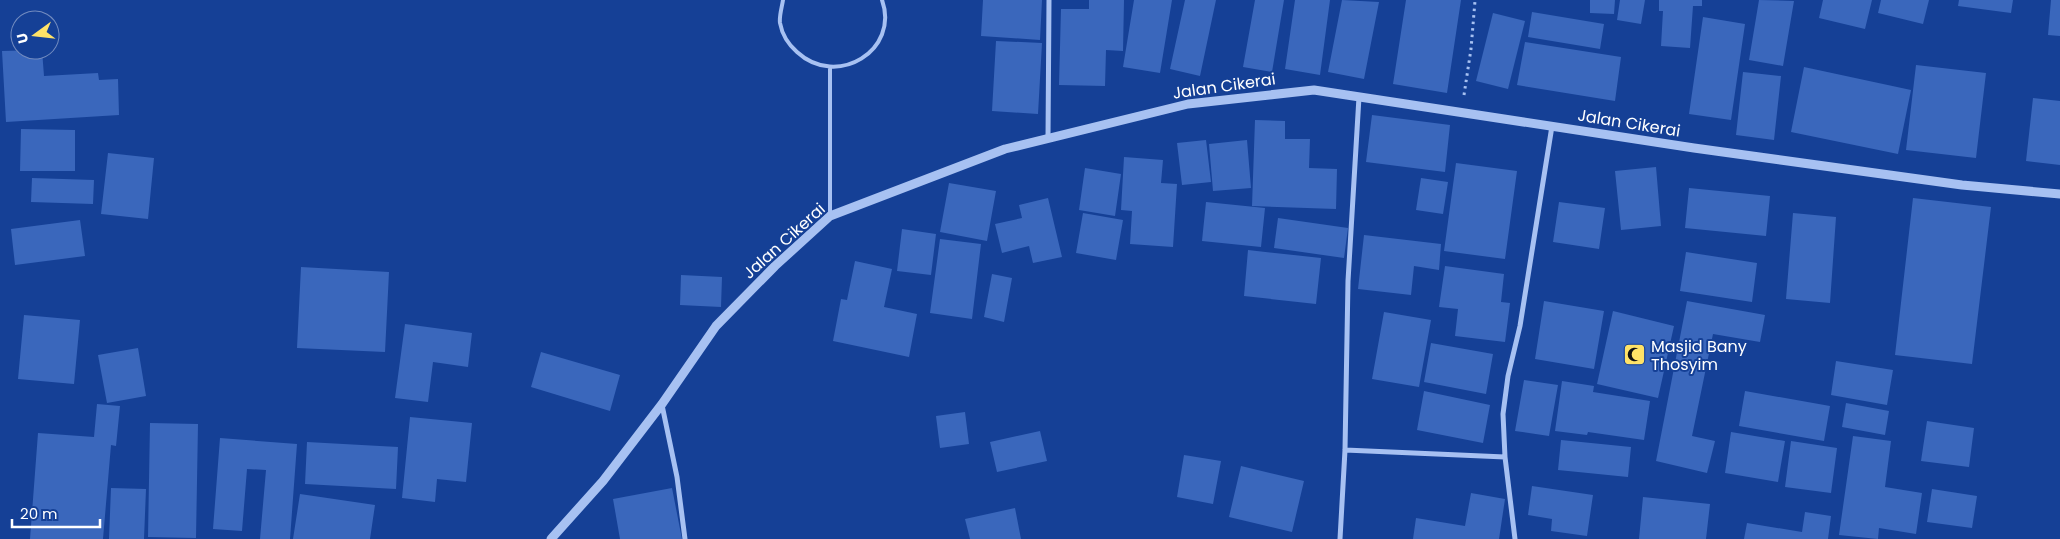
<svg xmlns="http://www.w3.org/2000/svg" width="2060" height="539" font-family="Poppins,sans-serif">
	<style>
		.building { fill: #3a67bc }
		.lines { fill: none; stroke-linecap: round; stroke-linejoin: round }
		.path { stroke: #a7c1f2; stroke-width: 3; stroke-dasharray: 2.5 4; stroke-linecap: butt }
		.service { stroke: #a7c1f2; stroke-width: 4 }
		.minor { stroke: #a7c1f2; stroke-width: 5 }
		.tertiary { stroke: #a7c1f2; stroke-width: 9 }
		.labels { text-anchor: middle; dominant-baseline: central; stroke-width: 4; stroke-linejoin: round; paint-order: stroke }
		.street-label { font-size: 16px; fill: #fff; stroke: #154096 }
		.poi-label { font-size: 16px; fill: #fff; stroke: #154096; text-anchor: start }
	</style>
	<rect width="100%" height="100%" fill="#154096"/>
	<path class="building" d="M983,0H1042L1040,40L981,36Z
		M1089,0H1124L1123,51L1106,50L1105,86L1059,85L1061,9H1089Z
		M1134,0H1172L1160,73L1123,67Z
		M1185,0H1216L1200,76L1170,69Z
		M1255,0H1284L1272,72L1243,67Z
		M1295,0H1330L1320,75L1285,69Z
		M1342,0L1379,2L1364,79L1328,72Z
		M1406,0H1461L1447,93L1393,84Z
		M1590,0H1615L1614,14L1590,13Z
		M1620,0H1645L1641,24L1617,20Z
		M1659,0H1702V6H1693L1690,48L1661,46L1663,11H1659Z
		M1759,0L1794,1L1783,66L1749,60Z
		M1823,0H1872L1865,29L1819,18Z
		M1881,0H1929L1923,24L1878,13Z
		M1959,0H2013L2011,13L1958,6Z
		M2051,0H2060V36L2048,35Z
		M1532,12L1604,24L1600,49L1528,37Z
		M1493,13L1525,21L1508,89L1476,81Z
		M1703,17L1745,24L1731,120L1689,114Z
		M996,41L1042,43L1038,114L992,111Z
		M1525,42L1621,57L1615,101L1517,85Z
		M42,50L44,76L98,73L99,80L118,79L119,115L6,122L2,51Z
		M1916,65L1986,73L1976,158L1906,150Z
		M1804,67L1911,90L1898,154L1791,132Z
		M1743,72L1781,76L1774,140L1736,135Z
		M2033,98L2060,101V165L2026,161Z
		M1372,115L1450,125L1445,172L1366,162Z
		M1255,120L1285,121V139H1310L1309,168L1337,169L1336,209L1252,206Z
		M21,129L75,130V171H20Z
		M1206,140L1211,182L1182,185L1177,143Z
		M1247,140L1251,188L1213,191L1209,144Z
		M108,153L154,158L148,219L101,214Z
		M1124,157L1163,160L1161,183L1177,184L1173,247L1130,244L1132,211L1121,210Z
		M1456,163L1517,171L1505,259L1444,251Z
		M1656,167L1661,226L1621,230L1615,171Z
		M1085,168L1121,174L1115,216L1079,210Z
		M32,178L94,180L93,204L31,202Z
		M1421,178L1448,182L1443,214L1416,210Z
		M949,183L996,191L987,241L940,232Z
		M1689,188L1770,196L1766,236L1685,228Z
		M1048,198L1062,257L1033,263L1029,246L1002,253L995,224L1022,218L1019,205Z
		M1913,198L1991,207L1972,364L1895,355Z
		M1206,202L1265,208L1261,247L1202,241Z
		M1559,202L1605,208L1599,249L1553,242Z
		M1083,213L1123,220L1116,260L1076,253Z
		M1793,213L1836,217L1830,303L1786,299Z
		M1278,218L1348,228L1344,258L1274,248Z
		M80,220L85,256L15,265L11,229Z
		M902,229L936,234L931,275L897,271Z
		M1364,235L1441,244L1439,270L1414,266L1411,295L1358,289Z
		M940,239L981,244L972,319L930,313Z
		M1248,250L1321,258L1316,304L1244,296Z
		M1686,252L1757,263L1752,302L1680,291Z
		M855,261L892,269L884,307L917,314L909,357L833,341L841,299L847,300Z
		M1445,266L1504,274L1501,302L1510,303L1505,342L1455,336L1458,309L1439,307Z
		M301,267L389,272L385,352L297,348Z
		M992,274L1012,278L1004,322L984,317Z
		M681,275L722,277L721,307L680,305Z
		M1544,301L1604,311L1594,369L1535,359Z
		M1687,301L1765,315L1760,342L1713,334L1692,436L1715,441L1707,473L1656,461Z
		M1613,311L1674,326L1658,398L1597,384Z
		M1384,312L1431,320L1419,387L1372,379Z
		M24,315L80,320L74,384L18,379Z
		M405,324L472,333L468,367L433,362L428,402L395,398Z
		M1431,343L1493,354L1486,394L1424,382Z
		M138,348L146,396L107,403L98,355Z
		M541,352L620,375L610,411L531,387Z
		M1836,361L1893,370L1887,405L1831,395Z
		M1524,380L1558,385L1549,436L1515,431Z
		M1562,381L1594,386L1593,392L1650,401L1644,440L1588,432L1587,435L1555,431Z
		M1424,391L1490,405L1483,443L1417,430Z
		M1745,391L1830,406L1824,441L1739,426Z
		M1846,403L1889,411L1885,435L1842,427Z
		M97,404L120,406L116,446L111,445L103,539H30L38,433L94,437Z
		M965,412L969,444L940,448L936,416Z
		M410,417L472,423L466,482L437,479L435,502L402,498Z
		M1927,421L1974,428L1969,467L1921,461Z
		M150,423L198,424L196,538L148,537Z
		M1040,431L1047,461L997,472L990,442Z
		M1731,432L1785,441L1778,482L1725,473Z
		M1853,436L1891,441L1885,487L1922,493L1916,534L1879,528L1878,539L1839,535Z
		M220,438L297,444L290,539H260L266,470L247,469L242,531L213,529Z
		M1561,440L1631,447L1628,477L1558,470Z
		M1791,441L1837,448L1831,493L1785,487Z
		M307,442L398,447L396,489L305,484Z
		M1184,455L1221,461L1213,504L1177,497Z
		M1241,466L1304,481L1292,532L1229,517Z
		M1532,486L1593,495L1587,536L1551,531L1552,519L1528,515Z
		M111,488L146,489L144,539H109Z
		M672,488L682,539H620L613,499Z
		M1932,489L1977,496L1972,528L1927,522Z
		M1471,493L1505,499L1499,539H1413L1416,518L1465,526Z
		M300,494L375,505L370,539H293Z
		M1643,497L1710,504L1706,539H1639Z
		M1015,508L1021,539H970L965,519Z
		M1805,512L1831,516L1828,539H1744L1747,523L1802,532Z"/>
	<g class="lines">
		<path class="path" d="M1464,95L1471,49L1475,1L1473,0"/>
		<path class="service" d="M783,0C782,7 779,16 780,23C782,34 789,45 797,52C837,89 900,50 882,0
			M830,216V68"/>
		<path class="minor" d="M1048,138L1049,0
			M662,405L677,477L685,539
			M1345,450L1505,457
			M1340,539L1345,450L1348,281L1359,97
			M1515,539L1505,457L1503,414L1508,376L1520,326L1552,126"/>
		<path class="tertiary" d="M551,539L603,481L662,404L716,326L775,266L830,216L1005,149L1188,104L1314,90L1694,148L1962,185L2060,194"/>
	</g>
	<defs>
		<symbol id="mosque-square" viewBox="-11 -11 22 22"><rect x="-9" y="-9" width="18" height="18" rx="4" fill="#ffe267" stroke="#154096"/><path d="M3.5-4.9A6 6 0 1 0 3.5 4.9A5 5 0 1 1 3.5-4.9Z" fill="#111"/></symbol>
	</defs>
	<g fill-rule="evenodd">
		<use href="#mosque-square" x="1622" y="342" width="25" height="25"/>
	</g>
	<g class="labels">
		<g class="street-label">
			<text transform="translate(1224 86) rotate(-8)">Jalan Cikerai</text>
			<text transform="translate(1629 123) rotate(9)">Jalan Cikerai</text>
			<text transform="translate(784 241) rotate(-42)">Jalan Cikerai</text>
		</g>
		<g class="poi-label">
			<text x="1651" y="346">Masjid Bany<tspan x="1651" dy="18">Thosyim</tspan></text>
		</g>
	</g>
	<g transform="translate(35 35) rotate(255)"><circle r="24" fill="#154096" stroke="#738cc0"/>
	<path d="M0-4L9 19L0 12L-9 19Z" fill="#ffe267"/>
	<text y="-8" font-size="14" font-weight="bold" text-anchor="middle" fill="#ffffff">U</text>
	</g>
	<path d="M12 519v8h88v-8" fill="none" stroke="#ffffff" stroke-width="2.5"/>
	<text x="20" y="519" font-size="15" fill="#ffffff" stroke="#154096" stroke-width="4" paint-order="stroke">20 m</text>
</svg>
